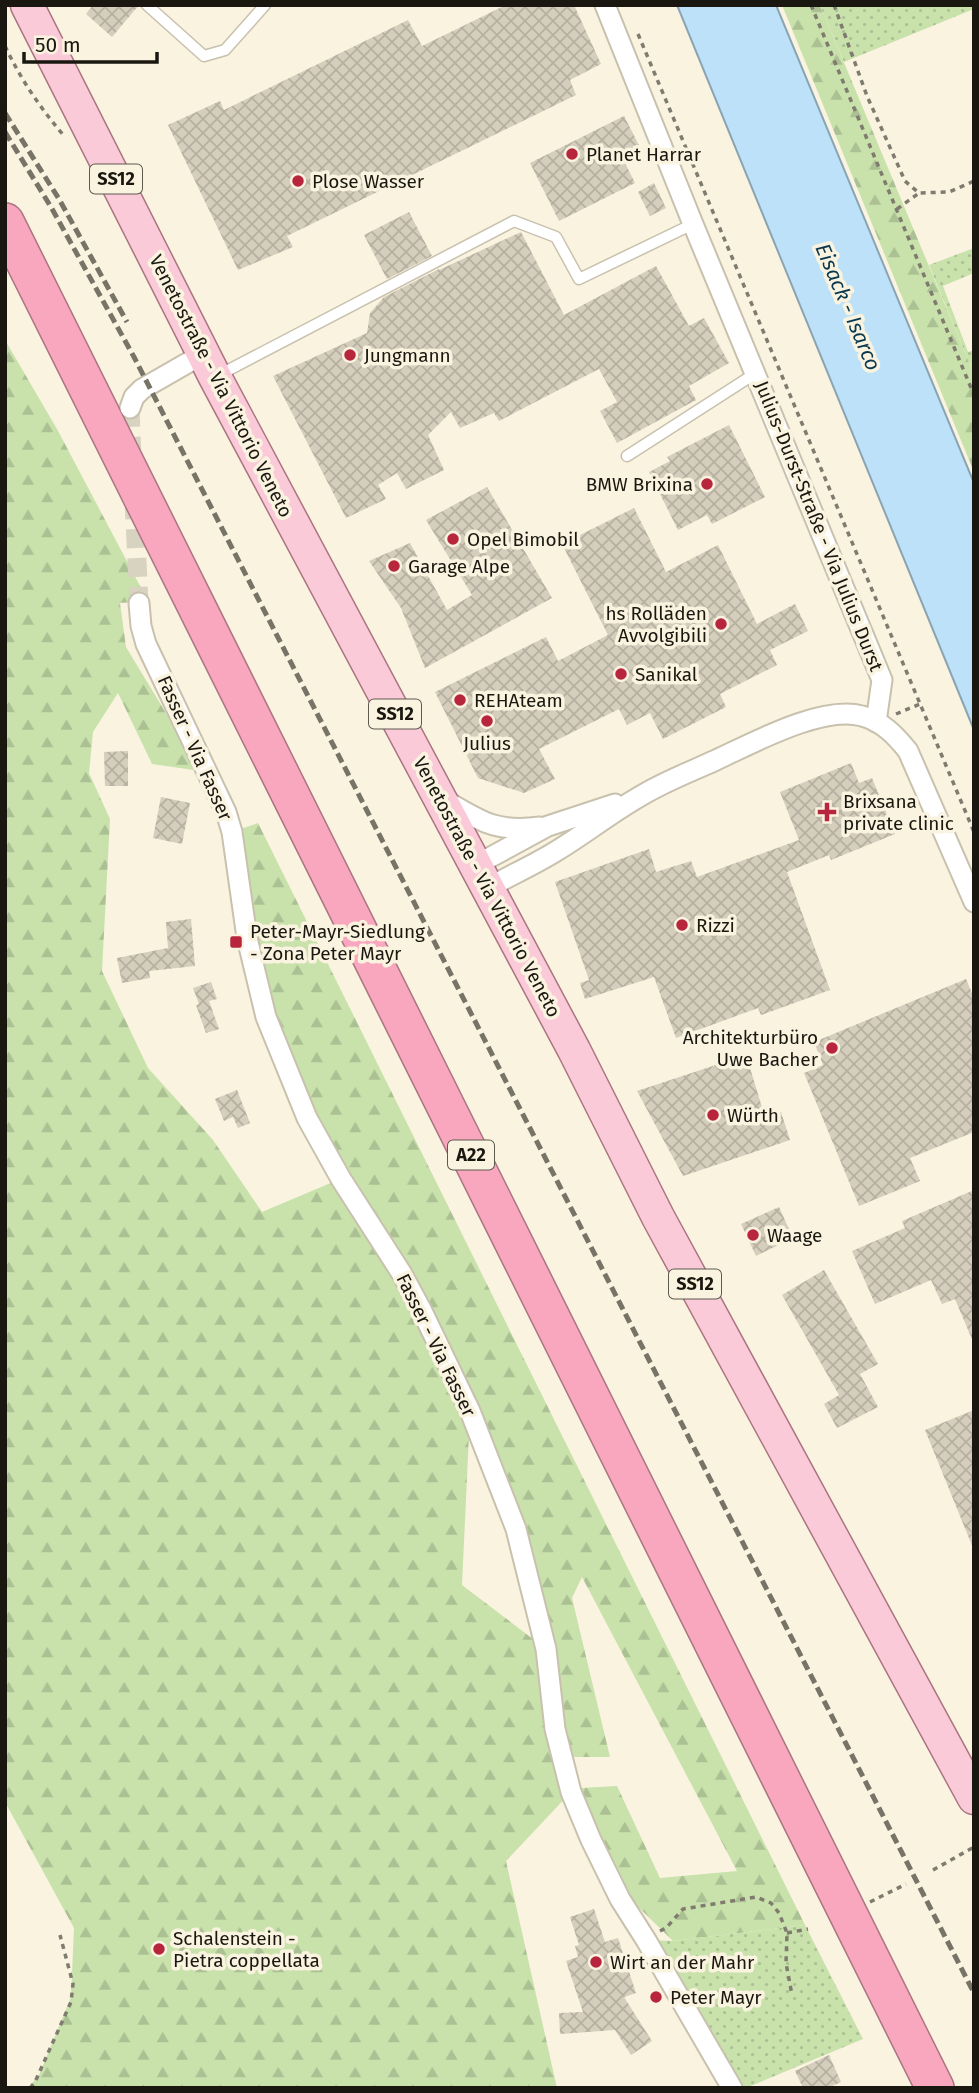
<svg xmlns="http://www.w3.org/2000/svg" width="979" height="2093" font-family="'Fira Sans',sans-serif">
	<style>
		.grass { fill: url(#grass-dots) }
		.forest { fill: url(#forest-firs) }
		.water { fill: #bce1f8; stroke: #8ba4b2; stroke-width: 2 }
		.building { fill: url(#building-cross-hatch) }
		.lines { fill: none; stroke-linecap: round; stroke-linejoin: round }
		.street-tunnel { stroke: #d8d2c1; stroke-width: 19; stroke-dasharray: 19 10; stroke-linecap: butt }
		.lane-casing { stroke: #c8c1ae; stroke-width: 13 }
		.street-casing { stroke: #c8c1ae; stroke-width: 23 }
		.primary-casing { stroke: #aa7581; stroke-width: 35 }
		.highway-casing { stroke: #aa7581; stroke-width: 40 }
		.path { stroke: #7f7b6f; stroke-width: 3.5; stroke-dasharray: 5 5; stroke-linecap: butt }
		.lane { stroke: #fff; stroke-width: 10 }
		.street { stroke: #fff; stroke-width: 19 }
		.primary { stroke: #fbcad8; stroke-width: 32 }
		.highway { stroke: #f8a7be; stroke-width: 37 }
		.rail { stroke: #777367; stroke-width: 5; stroke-dasharray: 10 5; stroke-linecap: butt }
		.poi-dot { fill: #b8263d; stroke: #faf3e0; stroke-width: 2.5 }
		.labels { text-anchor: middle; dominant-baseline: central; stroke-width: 7; stroke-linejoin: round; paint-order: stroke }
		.shield { fill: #faf3e0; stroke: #5c594e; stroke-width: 2 }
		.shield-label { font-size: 18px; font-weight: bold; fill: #191710 }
		.poi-label { font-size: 19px; fill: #191710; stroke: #faf3e0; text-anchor: start }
		.street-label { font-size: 19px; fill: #191710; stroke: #faf3e0 }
		.water-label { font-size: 21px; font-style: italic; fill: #0a394f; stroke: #faf3e0 }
	</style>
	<defs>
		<pattern id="grass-dots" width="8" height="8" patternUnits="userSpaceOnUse" patternTransform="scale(1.75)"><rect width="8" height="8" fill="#c9e2ac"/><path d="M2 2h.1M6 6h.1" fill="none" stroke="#acc193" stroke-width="1.8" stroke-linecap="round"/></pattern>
		<pattern id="forest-firs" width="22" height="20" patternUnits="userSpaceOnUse" patternTransform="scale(1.75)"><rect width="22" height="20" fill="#c9e2ac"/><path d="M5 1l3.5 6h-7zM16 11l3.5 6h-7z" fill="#acc193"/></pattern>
		<pattern id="building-cross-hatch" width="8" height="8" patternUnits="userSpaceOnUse" patternTransform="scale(1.75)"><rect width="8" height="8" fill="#d5cebc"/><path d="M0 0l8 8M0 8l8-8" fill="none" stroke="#b6b0a1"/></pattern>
	</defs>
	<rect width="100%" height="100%" fill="#faf3e0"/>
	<path class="grass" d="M820,5H974V9L844,62Z
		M974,248V273L943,286L968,352L974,350V374L929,265Z
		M805,1925L863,2039L746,2088H736L646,1940L673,1941Z"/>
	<path class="forest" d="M782,5H820L974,374V472Z
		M5,340L57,429L148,601L120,603L126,647L201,771L152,764L118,693L93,732L89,773L110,819L102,971L148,1068L213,1140L262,1212L340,1179L266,1017L232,832L258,823L805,1925L673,1941L624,1893L581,1788L617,1786L660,1878L737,1871L582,1577L572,1598L610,1757H571L547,1649L470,1413L462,1585L546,1649L571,1792L506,1861L557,2088H28L39,2075L71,1997L74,1928L5,1802Z"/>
	<path class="water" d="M677,5H776L974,483V730Z"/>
	<path class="building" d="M93,5H139L112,37L86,14Z
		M506,5H574L601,64L570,80L576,95L287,236L293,247L238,270L168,125L220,101L224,110L408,20L422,46Z
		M624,116L642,151L624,161L635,183L559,221L530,163Z
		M654,183L666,208L650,216L638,192Z
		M409,212L432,256L387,279L364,235Z
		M521,232L564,315L656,266L689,326L704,318L729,363L689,386L696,400L617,443L600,411L617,402L599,369L499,421L494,413L460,428L451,412L428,435L444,470L406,489L397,473L378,485L386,499L346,518L273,376L367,333L370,313L384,297L439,269V270Z
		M729,425L765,497L712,524L707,515L678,530L649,472L670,461L667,457Z
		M487,487L552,598L425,668L401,608L369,561L410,543L447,610L472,595L426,520Z
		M634,508L666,572L718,545L757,624L795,604L808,631L770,650L777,665L720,694L726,707L663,739L650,713L627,725L619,709L539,749L555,779L524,793L478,778L435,692L546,637L558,661L608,635L562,544Z
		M128,751V786H105L104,752Z
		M851,763L859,783L872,778L895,834L831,860L829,855L787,872L830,990L761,1015L758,1008L676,1038L654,977L585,999L580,983L589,980L555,882L649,849L656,872L691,861L697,877L799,840L780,792Z
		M161,797L190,803L182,844L153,838Z
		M191,919L195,966L149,971L150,978L122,983L117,958L168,948L166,922Z
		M966,979L974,998V1132L910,1158L920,1181L859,1206L804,1073L823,1065L814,1042Z
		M211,982L217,999L209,1001L219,1029L206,1033L196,1005L199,1004L193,988Z
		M746,1055L765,1117L781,1112L790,1140L683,1176L637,1091Z
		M237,1090L250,1123L238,1128L233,1117L224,1121L215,1099Z
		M974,1190V1344L955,1299L942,1304L931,1280L875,1304L852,1251L905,1228L902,1221Z
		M779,1207L793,1238L756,1256L741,1224Z
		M824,1270L878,1364L860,1374L878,1407L837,1428L824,1404L839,1395L782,1295Z
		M974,1410V1548H973L925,1430Z
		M594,1909L605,1942L618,1938L636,1993L624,1997L652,2041L631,2055L615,2030L560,2034L559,2013L583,2012L566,1961L578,1957L575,1946L579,1945L570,1917Z
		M829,2055L841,2082L828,2088H803L795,2071Z"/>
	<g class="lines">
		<path class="street-tunnel" d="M130,408L132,459
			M134,500L139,603"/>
		<defs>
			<path id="lane" d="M147,5L204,56L225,50L265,5
				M219,375L514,221L556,237L579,279L693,224
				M627,456L756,373"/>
			<path id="street" d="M605,5L693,224L882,680L876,722
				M130,408L134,397L142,389L203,354
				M139,603L141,626L146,644L226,812L232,832L247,938L266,1017L307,1118L341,1179L402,1274L422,1311L470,1411L516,1529L546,1649L555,1729L571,1792L591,1840L620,1899L646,1940L732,2088
				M441,798C480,820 493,833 540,827
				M476,865L548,826L615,804
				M488,888C511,875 536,864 558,850C586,833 611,813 639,797C663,782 690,772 716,760C753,743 822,705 862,716C882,721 896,736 908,751L974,902"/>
			<path id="primary" d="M27,5L215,377L574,1050L658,1217L974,1798"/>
			<path id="highway" d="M5,222L935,2088"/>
		</defs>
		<use href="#lane" class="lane-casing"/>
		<use href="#street" class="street-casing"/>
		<use href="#primary" class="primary-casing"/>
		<use href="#highway" class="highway-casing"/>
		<path class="path" d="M811,5L974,395
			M834,5L867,96L905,181L919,193L949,192L974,181
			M638,34L974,832
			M5,46C21,80 41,109 65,137
			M897,209L919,193
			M896,714L920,704
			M933,1870L974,1847
			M870,1902L906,1884
			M660,1931L666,1928L683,1909L756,1897L771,1903L779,1913L787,1933L786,1963L792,1995
			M787,1933L808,1929
			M30,2088L35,2082L71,2002L73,1984L60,1935"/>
		<use href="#lane" class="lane"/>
		<use href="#street" class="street"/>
		<use href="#primary" class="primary"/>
		<use href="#highway" class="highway"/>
		<path class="rail" d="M5,113L59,199L127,322
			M5,132L51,207L134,357L974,1993"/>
	</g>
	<g class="poi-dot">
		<circle cx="572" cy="154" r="7"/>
		<circle cx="298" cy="181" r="7"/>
		<circle cx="350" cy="355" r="7"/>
		<circle cx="707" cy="484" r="7"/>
		<circle cx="453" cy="539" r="7"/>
		<circle cx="394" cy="566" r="7"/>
		<circle cx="721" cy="624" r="7"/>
		<circle cx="621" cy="674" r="7"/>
		<circle cx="460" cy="700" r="7"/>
		<circle cx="487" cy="721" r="7"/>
		<path d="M823.5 801.5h7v7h7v7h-7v7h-7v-7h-7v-7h7z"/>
		<circle cx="682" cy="925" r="7"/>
		<rect x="229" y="935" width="14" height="14" rx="3.5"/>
		<circle cx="832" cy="1048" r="7"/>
		<circle cx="713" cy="1115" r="7"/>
		<circle cx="753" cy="1235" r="7"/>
		<circle cx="159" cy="1949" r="7"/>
		<circle cx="596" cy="1962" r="7"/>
		<circle cx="656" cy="1997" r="7"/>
	</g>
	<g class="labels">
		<g class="shield">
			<rect x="90" y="164.5" width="52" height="29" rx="5"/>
			<rect x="369" y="699.5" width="52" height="29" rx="5"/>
			<rect x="448" y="1140.5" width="46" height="29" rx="5"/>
			<rect x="669" y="1269.5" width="52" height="29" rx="5"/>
		</g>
		<g class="shield-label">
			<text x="116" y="179">SS12</text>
			<text x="395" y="714">SS12</text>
			<text x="471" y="1155">A22</text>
			<text x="695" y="1284">SS12</text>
		</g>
		<g class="poi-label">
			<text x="586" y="154">Planet Harrar</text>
			<text x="312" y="181">Plose Wasser</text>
			<text x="364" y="355">Jungmann</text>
			<text x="693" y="484" text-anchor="end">BMW Brixina</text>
			<text x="467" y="539">Opel Bimobil</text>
			<text x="408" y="566">Garage Alpe</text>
			<text x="707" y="613" text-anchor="end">hs Rolläden<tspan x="707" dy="22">Avvolgibili</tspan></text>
			<text x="635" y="674">Sanikal</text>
			<text x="474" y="700">REHAteam</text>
			<text x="487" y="743" text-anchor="middle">Julius</text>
			<text x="843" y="801">Brixsana<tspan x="843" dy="22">private clinic</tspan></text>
			<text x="696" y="925">Rizzi</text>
			<text x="250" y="931">Peter-Mayr-Siedlung<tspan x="250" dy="22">- Zona Peter Mayr</tspan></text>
			<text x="818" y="1037" text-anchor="end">Architekturbüro<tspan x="818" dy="22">Uwe Bacher</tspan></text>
			<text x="727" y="1115">Würth</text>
			<text x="767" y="1235">Waage</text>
			<text x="173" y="1938">Schalenstein -<tspan x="173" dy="22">Pietra coppellata</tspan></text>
			<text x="610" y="1962">Wirt an der Mahr</text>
			<text x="670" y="1997">Peter Mayr</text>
		</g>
		<g class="street-label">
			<text transform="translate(221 386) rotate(63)">Venetostraße - Via Vittorio Veneto</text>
			<text transform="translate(819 526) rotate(68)">Julius-Durst-Straße - Via Julius Durst</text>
			<text transform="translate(195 748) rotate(66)">Fasser - Via Fasser</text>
			<text transform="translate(487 887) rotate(62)">Venetostraße - Via Vittorio Veneto</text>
			<text transform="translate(436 1345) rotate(64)">Fasser - Via Fasser</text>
		</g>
		<g class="water-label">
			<text transform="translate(848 307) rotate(67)">Eisack - Isarco</text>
		</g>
	</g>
	<rect width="979" height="2093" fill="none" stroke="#191710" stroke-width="14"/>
	<path d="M24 52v10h133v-10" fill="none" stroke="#191710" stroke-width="3.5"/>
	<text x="35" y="52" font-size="21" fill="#191710" stroke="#faf3e0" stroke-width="5" paint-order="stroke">50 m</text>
</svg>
